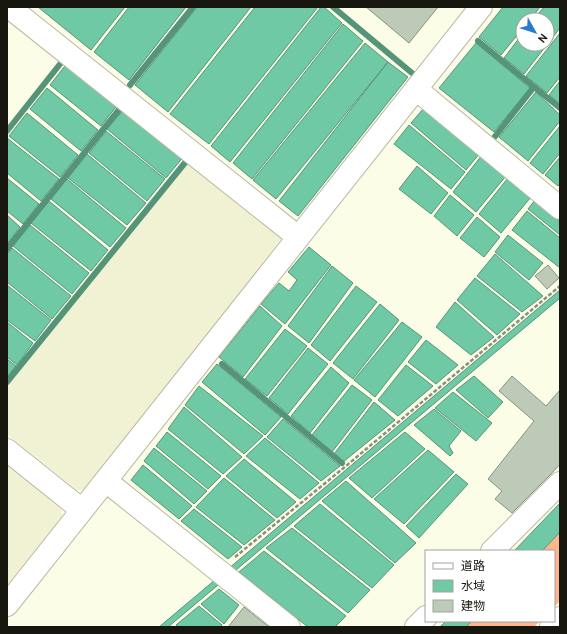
<svg xmlns="http://www.w3.org/2000/svg" width="567" height="634" font-family="Overpass,'Noto Sans JP',sans-serif">
	<style>
		.built { fill: #f1f1d3 }
		.green { fill: #fcb58c }
		.water { fill: #70c9a5; stroke: #559478 }
		.lines { fill: none; stroke-linecap: round; stroke-linejoin: round }
		.stream { stroke: #559478; stroke-width: 6 }
		.building { fill: #bccab7; stroke: #879382 }
		.minor-casing { stroke: #b9baa5; stroke-width: 24 }
		.tertiary-casing { stroke: #b9baa5; stroke-width: 24 }
		.path { stroke: #8d8e7e; stroke-width: 2.5; stroke-dasharray: 4 2; stroke-linecap: butt }
		.minor { stroke: #fff; stroke-width: 22 }
		.tertiary { stroke: #fff; stroke-width: 22 }
	</style>
	<rect width="100%" height="100%" fill="#fcfde6"/>
	<path class="built" d="M191,158L285,234L86,490H77L7,434V387Z
		M7,464L61,507L62,518L7,587Z"/>
	<path class="green" d="M560,532V601L554,607V551H542Z
		M472,621H540L534,627H466Z"/>
	<path class="water" d="M38,7H125L91,50Z
		M129,7H186L129,80L94,52Z
		M197,7H251L168,112L135,85Z
		M255,7H318L209,144L170,114Z
		M321,7H324L342,23L230,162L211,146Z
		M503,7H540L530,20H523V28L501,55L479,37Z
		M544,7H560V28L524,74L504,58L523,33V44H547V20H533Z
		M343,24L363,41L252,179L233,163Z
		M560,33V77L547,93L526,76Z
		M365,43L388,62L276,199L253,180Z
		M476,43L530,88L494,132L439,88Z
		M68,62L119,103L101,126L50,85Z
		M388,62L408,77L298,216L279,201Z
		M560,81V104L549,95Z
		M47,88L98,130L81,151L30,109Z
		M536,92L560,115V121L528,161L499,137Z
		M125,108L184,156L166,178L107,129Z
		M423,109H427L480,153L466,170L411,123Z
		M27,113L78,155L60,177L9,136Z
		M409,125L465,172L451,189L394,144Z
		M560,126V153L543,174L530,163Z
		M106,131L165,179L147,201L89,153Z
		M7,138L59,179L41,201L7,173Z
		M87,154L146,203L127,225L68,178Z
		M482,155L506,176L476,212L453,192Z
		M560,157V183L558,186L545,175Z
		M417,166L448,193L431,214L399,189Z
		M7,178L39,204L23,224L7,211Z
		M508,178L531,197L501,233L479,214Z
		M67,179L126,228L110,247L51,199Z
		M450,195L474,215L457,236L434,216Z
		M535,200L560,221V235L528,209Z
		M49,201L108,250L91,271L31,223Z
		M527,211L560,238V268L512,230Z
		M7,215L20,227L7,244Z
		M477,217L500,237L484,257L460,238Z
		M30,225L89,273L72,294L13,246Z
		M508,235L543,263L529,280L495,252Z
		M309,247L331,265L285,324L261,304L279,283L289,291L297,280L288,272Z
		M12,248L71,296L52,319L7,282V254Z
		M495,254L543,296L522,312L477,276Z
		M332,266L353,283L309,343L288,326Z
		M475,278L520,314L497,335L457,300Z
		M7,285L51,320L35,341L7,320Z
		M356,286L377,302L330,361L311,345Z
		M560,290V298L168,627H159Z
		M455,302L494,337L471,355L436,327Z
		M380,304L399,320L353,379L333,363Z
		M260,306L282,326L243,377L219,357Z
		M7,322L33,343L17,365L7,357Z
		M402,322L422,337L375,397L354,380Z
		M285,329L307,346L267,396L245,379Z
		M426,340L458,365L436,384L408,362Z
		M308,348L328,364L288,414L269,398Z
		M7,359L16,366L7,377Z
		M217,364L281,417L265,435L202,382Z
		M406,365L433,386L398,416L378,400Z
		M331,367L349,383L310,433L291,416Z
		M474,376L503,402L488,418L456,390Z
		M352,385L372,400L332,452L312,435Z
		M199,386L263,436L244,454L185,405Z
		M453,392L492,423L476,441L435,408Z
		M374,402L395,420L343,462L334,454Z
		M184,407L242,457L223,474L168,429Z
		M434,409L461,431L449,446L453,453L450,456L414,425Z
		M283,419L340,466L321,481L267,437Z
		M167,432L221,476L208,489L156,446Z
		M405,432L425,449L372,498L349,478Z
		M265,438L319,483L300,499L246,456Z
		M154,448L207,491L194,504L144,461Z
		M428,450L454,472L404,524L374,499Z
		M244,459L296,502L277,518L226,476Z
		M143,465L192,506L179,519L131,480Z
		M456,474L468,484L419,538L406,526Z
		M224,478L275,520L244,545L196,507Z
		M346,481L416,543L395,563L322,501Z
		M560,503V532L542,551H514Z
		M320,504L394,565L372,588L294,526Z
		M194,509L242,547L228,559L181,521Z
		M292,528L370,590L348,613L266,548Z
		M264,551L346,616L335,627H308L239,572Z
		M219,589L239,605L224,624L201,604Z
		M199,606L222,625L220,627H179L176,625Z
		M446,621H472L466,627H440Z"/>
	<g class="lines">
		<path class="stream" d="M333,7L412,73
			M478,41L560,108
			M130,85L193,7
			M7,131L64,59
			M493,139L534,87
			M7,249L122,106
			M222,364L342,463
			M7,382L188,159"/>
	</g>
	<path class="building" d="M366,7H438L409,43Z
		M548,265L559,278L547,289L535,276Z
		M512,376L546,406L560,390V464L552,473L512,513L495,499L502,491L488,479L534,421L499,391Z
		M244,607L269,627H228Z"/>
	<g class="lines">
		<defs>
			<path id="minor" d="M9,7L298,237
				M416,89L560,208
				M7,450L82,510
				M106,481L289,627
				M492,551L560,483
				M416,627L426,617
				M551,627L560,618"/>
			<path id="tertiary" d="M7,605L481,7"/>
		</defs>
		<use href="#minor" class="minor-casing"/>
		<use href="#tertiary" class="tertiary-casing"/>
		<path class="path" d="M235,557L346,466L560,286"/>
		<use href="#minor" class="minor"/>
		<use href="#tertiary" class="tertiary"/>
	</g>
	<rect width="567" height="634" fill="none" stroke="#17170f" stroke-width="16"/>
	<rect x="425" y="550" width="130" height="72" fill="#ffffff" stroke="#a2a29f"/>
	<rect x="433" y="563" width="20" height="6" fill="#ffffff" stroke="#a2a29f"/>
	<text x="461" y="570" font-size="12" fill="#17170f">道路</text>
	<rect x="433" y="580" width="20" height="12" fill="#70c9a5" stroke="#a2a29f"/>
	<text x="461" y="590" font-size="12" fill="#17170f">水域</text>
	<rect x="433" y="600" width="20" height="12" fill="#bccab7" stroke="#a2a29f"/>
	<text x="461" y="610" font-size="12" fill="#17170f">建物</text>
	<g transform="translate(535 32) rotate(129)"><circle r="19" fill="#ffffff" stroke="#a2a29f"/>
	<path d="M0-3L7 15L0 10L-7 15Z" fill="#2a7ccb"/>
	<text y="-6" font-size="11" font-weight="bold" text-anchor="middle" fill="#17170f">N</text>
	</g>
</svg>
